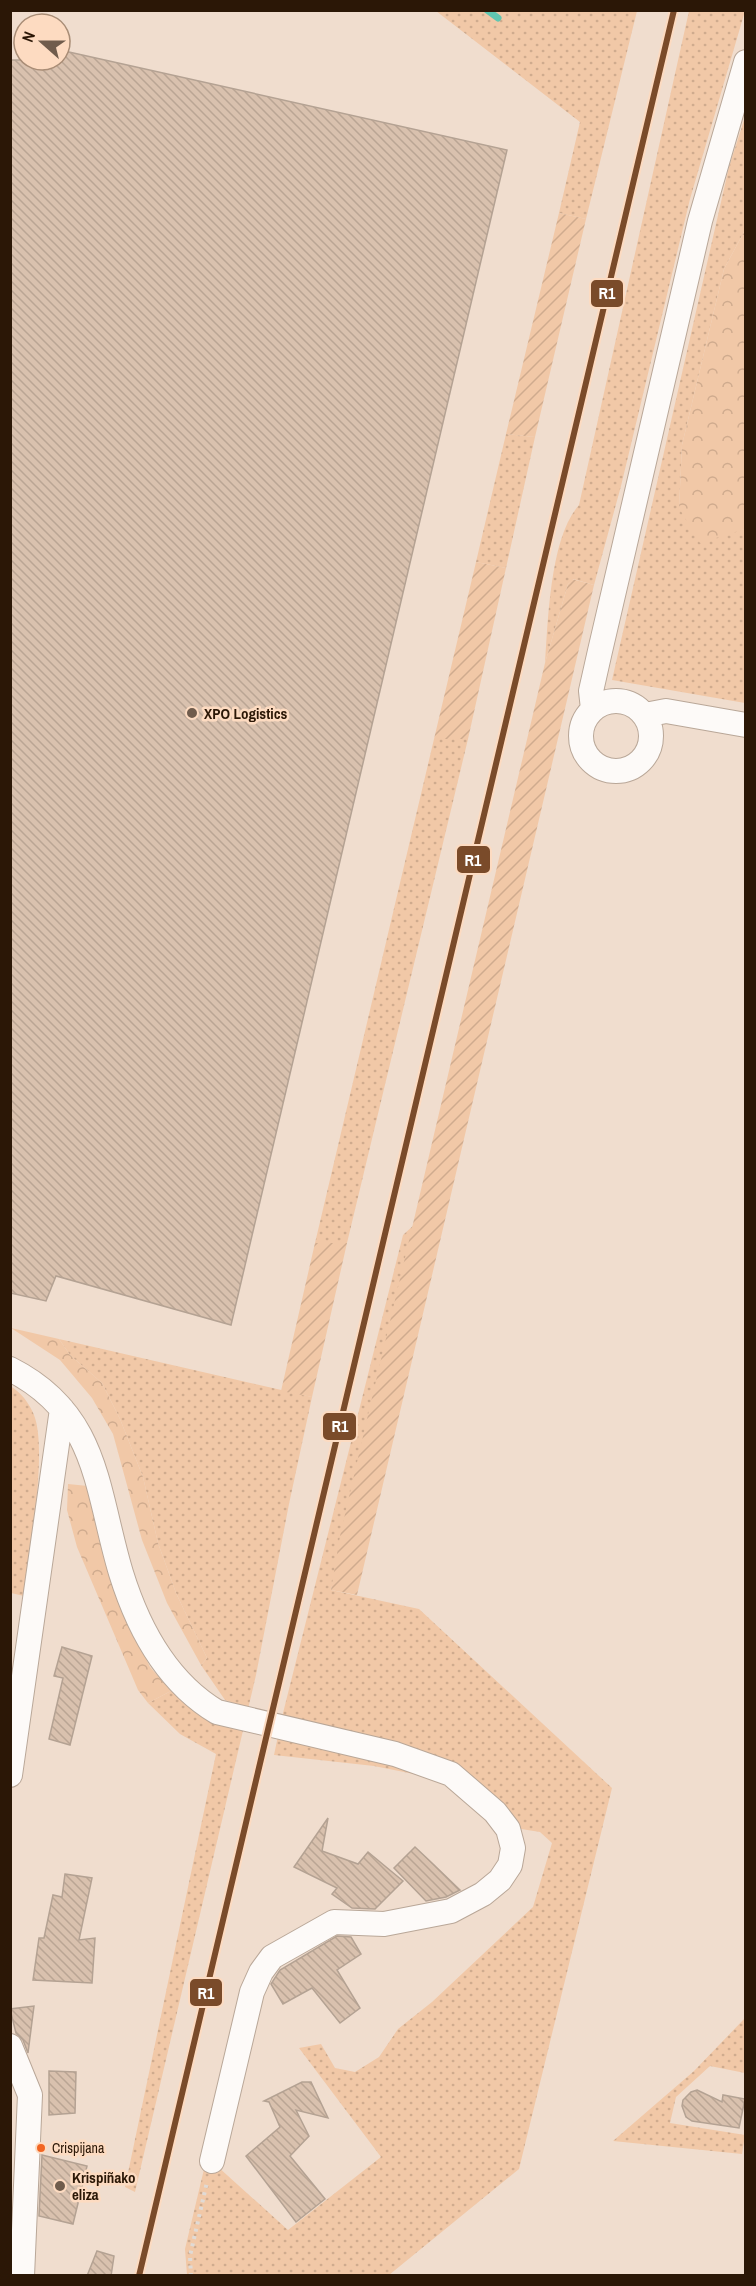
<svg xmlns="http://www.w3.org/2000/svg" width="756" height="2286" font-family="'Archivo Narrow',sans-serif">
	<style>
		.grass { fill: url(#grass-dots) }
		.forest { fill: url(#forest-crowns) }
		.garden { fill: url(#garden-furrows) }
		.lines { fill: none; stroke-linecap: round; stroke-linejoin: round }
		.stream { stroke: #60c7b1; stroke-width: 7 }
		.building { fill: url(#building-back-hatch); stroke: #b4a293; stroke-width: 1.5 }
		.minor-casing { stroke: #b9a798; stroke-width: 26 }
		.path { stroke: #e0dad5; stroke-width: 4; stroke-dasharray: 3 4.5; stroke-linecap: butt }
		.minor { stroke: #fdfaf8; stroke-width: 24 }
		.rail-1-casing { stroke: #fddbc1; stroke-width: 10 }
		.rail-1 { stroke: #7a4b2a; stroke-width: 6 }
		.poi-dot { fill: #705c4c; stroke: #fddbc1; stroke-width: 2 }
		.bus-dot { fill: #f26522; stroke: #fddbc1; stroke-width: 2 }
		.labels { text-anchor: middle; dominant-baseline: central; stroke-width: 5; stroke-linejoin: round; paint-order: stroke }
		.bus-label { font-size: 14px; fill: #2b1706; stroke: #fddbc1; text-anchor: start }
		.poi-label { font-size: 15px; font-weight: bold; fill: #2b1706; stroke: #fddbc1; text-anchor: start }
		.line-badge { stroke: #fddbc1; stroke-width: 2 }
		.badge-label { font-size: 16px; text-anchor: middle; font-weight: bold; fill: #fff }
	</style>
	<defs>
		<pattern id="grass-dots" width="8" height="8" patternUnits="userSpaceOnUse" patternTransform="scale(1.5)"><rect width="8" height="8" fill="#f1c8a7"/><path d="M2 2h.1M6 6h.1" fill="none" stroke="#cfab8e" stroke-width="1.8" stroke-linecap="round"/></pattern>
		<pattern id="forest-crowns" width="20" height="18" patternUnits="userSpaceOnUse" patternTransform="scale(1.5)"><rect width="20" height="18" fill="#f1c8a7"/><path d="M2 6a3 3 0 1 1 6 0M12 15a3 3 0 1 1 6 0" fill="none" stroke="#cfab8e"/></pattern>
		<pattern id="garden-furrows" width="10" height="10" patternUnits="userSpaceOnUse" patternTransform="scale(1.5)"><rect width="10" height="10" fill="#f1c8a7"/><path d="M-1 1l2-2M0 10L10 0M9 11l2-2" fill="none" stroke="#cfab8e"/></pattern>
		<pattern id="building-back-hatch" width="6" height="6" patternUnits="userSpaceOnUse" patternTransform="scale(1.5)"><rect width="6" height="6" fill="#d9c1ae"/><path d="M-1 5l2 2M0 0l6 6M5-1l2 2" fill="none" stroke="#baa594"/></pattern>
	</defs>
	<rect width="100%" height="100%" fill="#f0ddce"/>
	<path class="grass" d="M436,11H637L586,219L559,213L580,122Z
		M689,11H745L690,199L621,486L594,585L573,579L568,584L545,663C548,621 550,537 579,505Z
		M745,117V230L724,269L682,445L679,508L730,532L745,529V703L612,680L729,167Z
		M506,434L535,437L506,568L476,562Z
		M434,739H468L347,1243H315Z
		M415,1224L331,1590L419,1609L612,1788L519,2169L389,2275H187L185,2249L205,2165L217,2166L288,2230L381,2157L299,2048L321,2044L335,2068L355,2072L379,2057L398,2029L432,2002L533,1907L552,1843L540,1832L515,1828L502,1808L282,1717L403,1235Z
		M59,1339L312,1397L289,1504L256,1675L135,2192L125,2187L216,1754L180,1734L148,1703L171,1691L195,1709L242,1706L225,1700L201,1665L207,1658L176,1593L158,1543L143,1477L120,1419L102,1383L70,1355Z
		M10,1386C21,1392 29,1403 34,1415C48,1451 29,1553 24,1596L11,1593Z
		M278,1736L419,1771L434,1778L374,1766L274,1755Z
		M745,2018V2073L710,2066L676,2097L670,2123L745,2135L742,2154L613,2141L694,2071Z"/>
	<path class="forest" d="M745,230V529L700,543L679,508L682,445L724,269Z
		M11,1328L59,1339L70,1355L102,1383L120,1419L143,1477L158,1543L176,1593L207,1658L201,1665L167,1603L142,1540L113,1434L92,1398L60,1360Z
		M68,1484L88,1486L126,1618L150,1667L171,1691L148,1703L138,1690L77,1547L67,1510Z"/>
	<path class="garden" d="M559,213L586,219L535,437L506,434Z
		M476,562L506,568L468,739H434Z
		M572,579L594,585L357,1595L331,1590L340,1536L367,1419L545,663L568,584Z
		M315,1243H347L312,1397L281,1391Z"/>
	<g class="lines">
		<path class="stream" d="M487,10L498,18"/>
	</g>
	<path class="building" d="M60,50L507,150L231,1325L56,1276L46,1301L10,1293V60H60Z
		M62,1647L92,1656L70,1745L49,1739L63,1678L54,1676Z
		M328,1818L322,1851L358,1864L368,1852L403,1881L375,1909L352,1908L332,1894L337,1888L294,1867Z
		M415,1847L432,1863L460,1890L446,1897L426,1901L394,1868Z
		M65,1874L92,1878L79,1940L95,1938L92,1983L33,1980L39,1938H44L53,1895L62,1897Z
		M337,1936L351,1937L361,1954L337,1970L360,2008L340,2023L312,1988L283,2004L271,1984L280,1970Z
		M34,2006L28,2053L23,2040L16,2033L10,2009Z
		M49,2071L76,2072L75,2113L49,2115Z
		M302,2082H311L328,2118L296,2110L309,2136L290,2156L325,2199L296,2222L246,2156L280,2127L269,2102L264,2101Z
		M697,2090L722,2102L723,2095L745,2099L739,2128L692,2121L686,2117L682,2106L683,2100L691,2092Z
		M42,2155L87,2166L73,2224L39,2216Z
		M97,2251L114,2256L111,2276H87Z"/>
	<g class="lines">
		<defs>
			<path id="minor" d="M581 736a35 35 0 1 1 70 0a35 35 0 1 1-70 0Z
				M593,709L591,691L600,651L700,221L746,62
				M645,715L666,711L746,725
				M10,1369C99,1414 96,1490 121,1573C138,1628 167,1682 217,1712L395,1754L451,1774L495,1812L508,1829L513,1848L510,1865L500,1880L483,1894L451,1911L384,1924L334,1922L272,1957L261,1972L252,1992L212,2161
				M10,1775L62,1409
				M10,2046L30,2095L22,2276"/>
		</defs>
		<use href="#minor" class="minor-casing"/>
		<path class="path" d="M191,2276L190,2256L207,2182"/>
		<use href="#minor" class="minor"/>
		<defs>
			<path id="rail-1" d="M139,2276L674,10"/>
		</defs>
		<use href="#rail-1" class="rail-1-casing"/>
		<use href="#rail-1" class="rail-1"/>
	</g>
	<g class="poi-dot">
		<circle cx="192" cy="713" r="6"/>
		<circle cx="60" cy="2186" r="6"/>
	</g>
	<circle class="bus-dot" cx="41" cy="2148" r="5"/>
	<g class="labels">
		<g class="bus-label">
			<text x="52" y="2148">Crispijana</text>
		</g>
		<g class="poi-label">
			<text x="204" y="713">XPO Logistics</text>
			<text x="72" y="2177">Krispiñako<tspan x="72" dy="17">eliza</tspan></text>
		</g>
	</g>
	<g class="line-badge">
		<rect x="590" y="279" width="34" height="29" rx="6" fill="#7a4b2a"/>
		<rect x="456" y="845" width="35" height="29" rx="6" fill="#7a4b2a"/>
		<rect x="322" y="1412" width="35" height="29" rx="6" fill="#7a4b2a"/>
		<rect x="189" y="1978" width="34" height="29" rx="6" fill="#7a4b2a"/>
	</g>
	<g class="badge-label">
		<text x="607" y="299">R1</text>
		<text x="473" y="866">R1</text>
		<text x="340" y="1432">R1</text>
		<text x="206" y="1999">R1</text>
	</g>
	<rect width="756" height="2286" fill="none" stroke="#2b1706" stroke-width="24"/>
	<g transform="translate(42 42) rotate(291)"><circle r="28" fill="#fddbc1" stroke="#a98d76" stroke-width="1.5"/>
	<path d="M0-4.5L10 22L0 15L-10 22Z" fill="#705c4c"/>
	<text y="-9" font-size="16" font-weight="bold" text-anchor="middle" fill="#2b1706">N</text>
	</g>
</svg>
